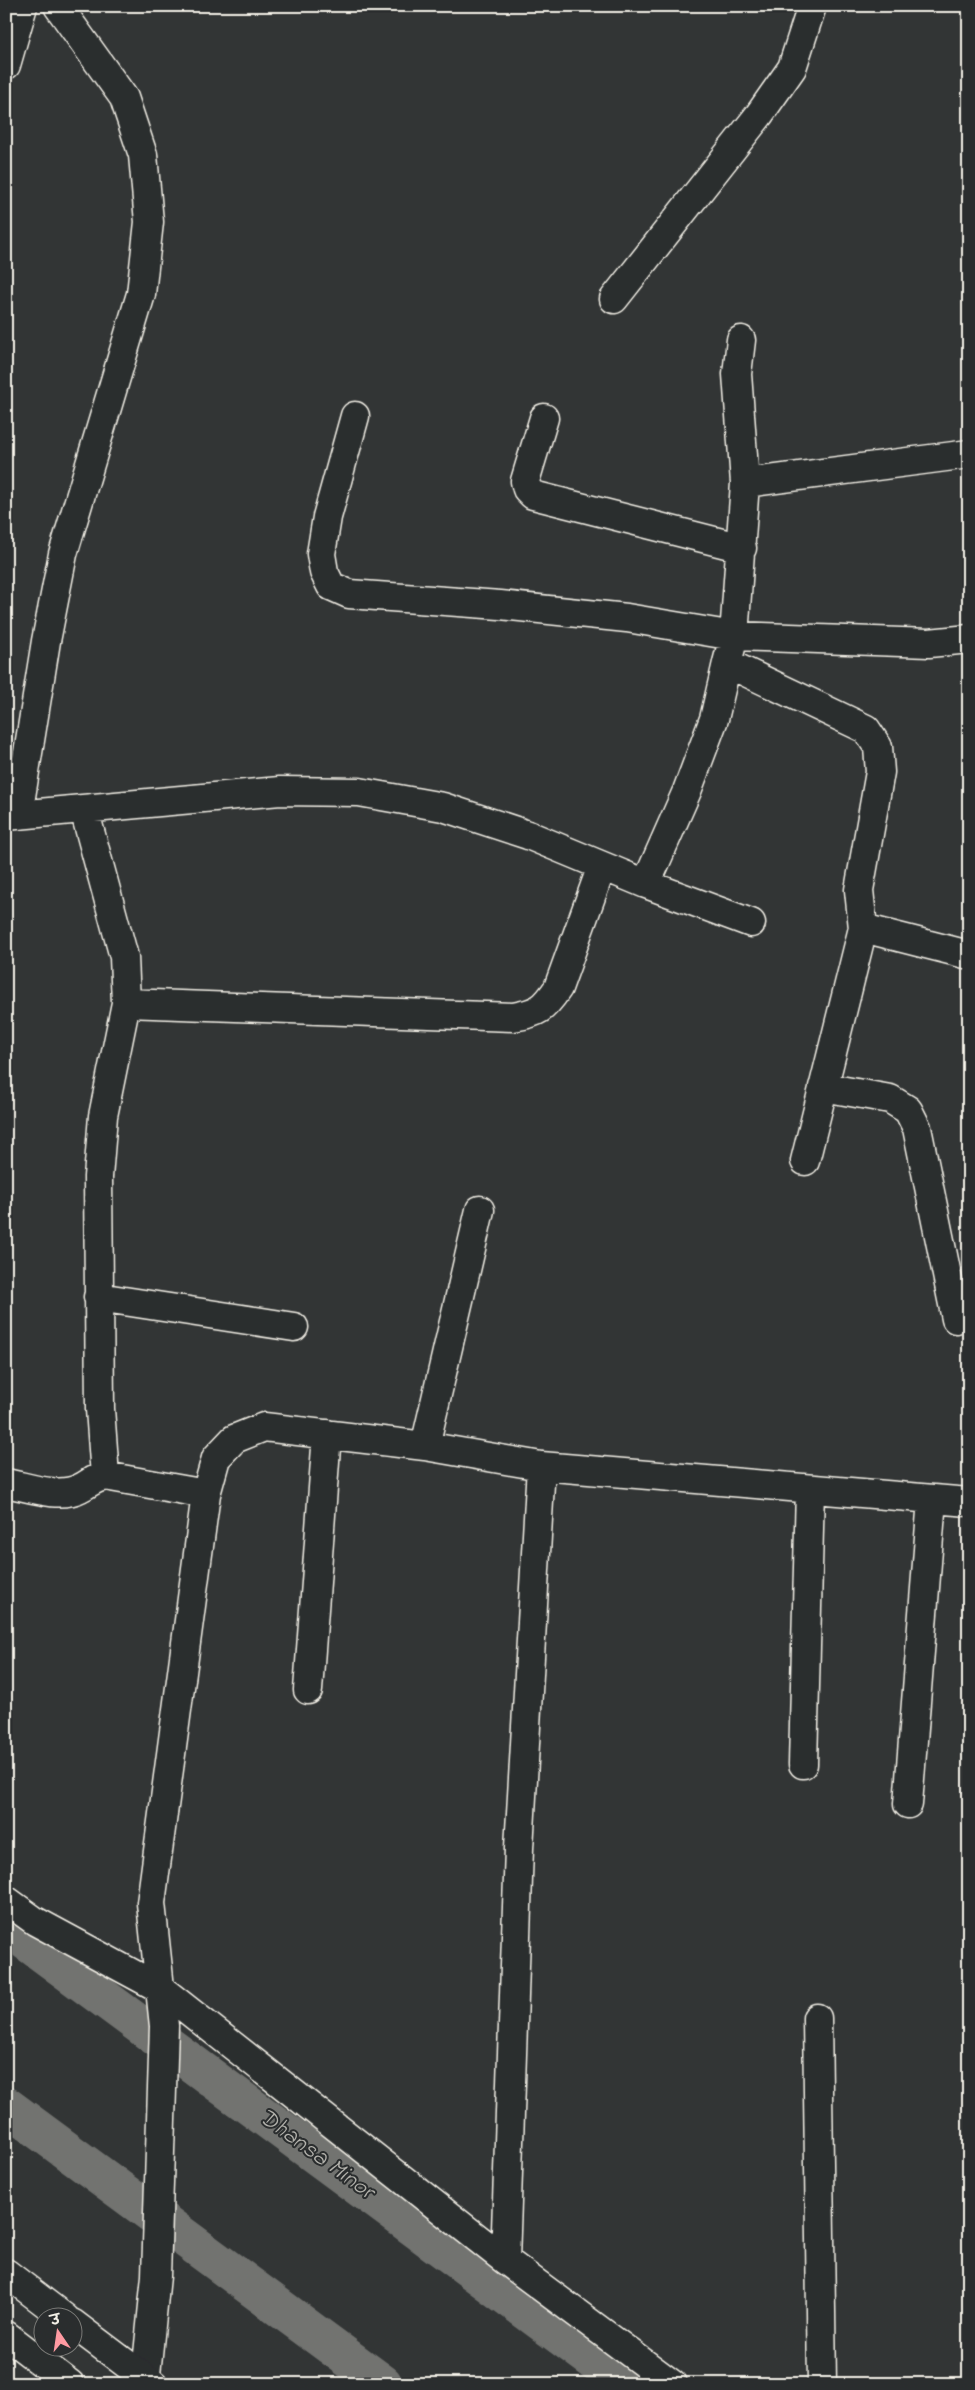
<svg xmlns="http://www.w3.org/2000/svg" width="975" height="2390" font-family="'Indie Flower','Playpen Sans Deva',sans-serif">
	<style>
		.lines { fill: none; stroke-linecap: round; stroke-linejoin: round }
		.canal { stroke: #727370; stroke-width: 39 }
		.minor-casing { stroke: #f4f1e8; stroke-width: 31 }
		.major-casing { stroke: #f4f1e8; stroke-width: 31 }
		.minor { stroke: #2a2d2e; stroke-width: 28 }
		.major { stroke: #2a2d2e; stroke-width: 28 }
		.labels { text-anchor: middle; dominant-baseline: central; stroke-width: 4; stroke-linejoin: round; paint-order: stroke }
		.water-label { font-size: 24px; font-style: italic; fill: #b3b2ac; stroke: #2a2d2e }
	</style>
	<rect width="100%" height="100%" fill="#323535"/>
	<filter id="ink" filterUnits="userSpaceOnUse"><feTurbulence type="fractalNoise" baseFrequency=".02" numOctaves="2"/><feDisplacementMap in="SourceGraphic" scale="10" xChannelSelector="R" yChannelSelector="G"/><feConvolveMatrix kernelMatrix="1 2 1 2 8 2 1 2 1" color-interpolation-filters="sRGB"/></filter>
	<g filter="url(#ink)">
		<g class="lines">
			<path class="canal" d="M6,1926L626,2384
				M6,2106L383,2384"/>
			<defs>
				<path id="minor" d="M6,65L23,6
					M614,299L759,115L792,68L812,6
					M741,340L737,374L745,483
					M355,416L327,517L321,554L324,572L331,586L349,594L500,605L627,618L734,636L929,643L969,639
					M544,418L525,481L527,489L533,495L742,548
					M727,663L866,729L878,747L880,772L859,890L863,928L805,1161
					M84,809L124,957L126,1003L103,1116L98,1177L100,1409L105,1476
					M18,815L46,641L63,554L141,294L149,222L143,155L124,98L58,6
					M6,816L280,791L359,792L443,807L528,835L646,884L751,923
					M646,884L687,791L714,719L727,663L734,636L745,483L969,454
					M863,928L969,955
					M126,1003L513,1017C538,1013 544,1009 558,988L602,866
					M823,1087L890,1099L908,1110L917,1128L956,1319
					M98,1297L294,1327
					M425,1446L480,1210
					M6,1483C28,1487 59,1499 80,1488C91,1483 91,1479 105,1476L206,1494
					M308,1690L327,1434
					M803,1764L810,1489
					M908,1804L932,1499
					M6,1900L35,1921L161,1989L505,2260L672,2384
					M817,2018L822,2384
					M505,2260L519,1848L541,1466
					M145,2384L156,2276L164,2026L151,1903L206,1494L216,1458L234,1439L264,1427L425,1446L541,1466L969,1502"/>
				<path id="major" d="M6,2273L65,2318
					M72,2323L153,2384
					M6,2335L70,2384"/>
			</defs>
			<use href="#minor" class="minor-casing"/>
			<use href="#major" class="major-casing"/>
			<use href="#minor" class="minor"/>
			<use href="#major" class="major"/>
		</g>
	</g>
	<g class="labels">
		<g class="water-label">
			<text transform="translate(316 2155) rotate(36)">Dhansa Minor</text>
		</g>
	</g>
	<rect width="975" height="2390" fill="none" stroke="#2a2d2e" stroke-width="25"/>
	<rect x="12" y="12" width="950" height="2365" fill="none" stroke="#f4f1e8" stroke-width="2" filter="url(#ink)"/>
	<g transform="translate(58 2332) rotate(347)"><circle r="24" fill="#2a2d2e" stroke="#7b7b78"/>
	<path d="M0-4L9 19L0 12L-9 19Z" fill="#ff9aa2"/>
	<text y="-8" font-size="14" font-weight="bold" text-anchor="middle" fill="#f4f1e8">उ</text>
	</g>
</svg>
